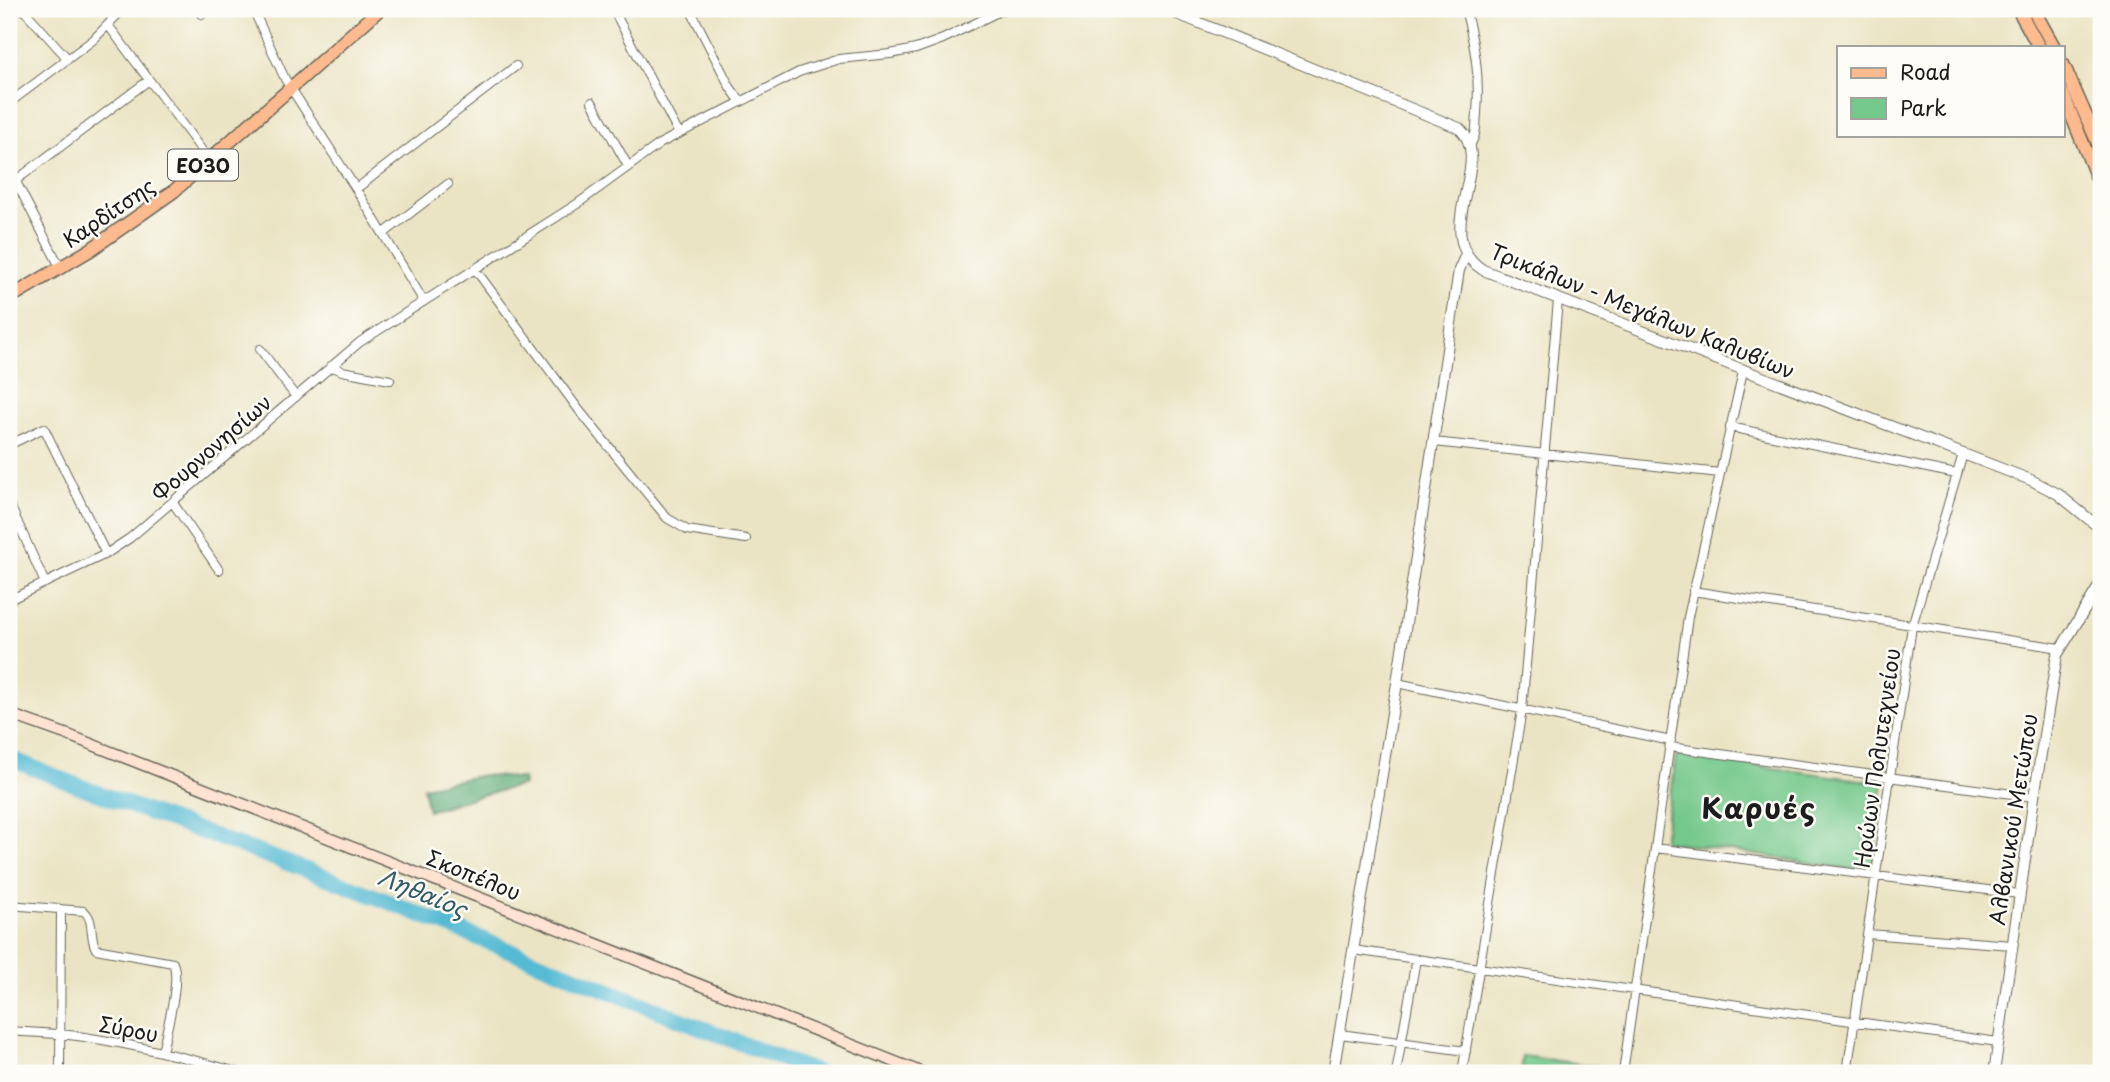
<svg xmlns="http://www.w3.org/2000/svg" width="2110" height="1082" font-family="'Playpen Sans',sans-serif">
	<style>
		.green { fill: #74c88b; stroke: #487254; stroke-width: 2 }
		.forest { fill: #5fac77; stroke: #3e644a; stroke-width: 2 }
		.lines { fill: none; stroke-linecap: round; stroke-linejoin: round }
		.river { stroke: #55bad3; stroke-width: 16 }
		.minor-casing { stroke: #646257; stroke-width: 10 }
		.tertiary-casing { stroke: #646257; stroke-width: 12 }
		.secondary-casing { stroke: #646257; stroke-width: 13 }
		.primary-casing { stroke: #646257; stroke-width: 15 }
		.minor { stroke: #fff; stroke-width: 8 }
		.tertiary { stroke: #fff; stroke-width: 10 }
		.secondary { stroke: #fee3d2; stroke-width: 10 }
		.primary { stroke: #fcba8e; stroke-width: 12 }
		.labels { text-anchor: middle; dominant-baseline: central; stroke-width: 5; stroke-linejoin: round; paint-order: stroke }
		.shield { fill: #fdfcf7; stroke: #605f5e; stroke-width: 2 }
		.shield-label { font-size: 19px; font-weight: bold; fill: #1c1c1c }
		.street-label { font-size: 21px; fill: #1c1c1c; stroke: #fdfcf7 }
		.water-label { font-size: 23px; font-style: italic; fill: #335b65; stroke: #fdfcf7 }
		.district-label { font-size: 28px; font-weight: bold; letter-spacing: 2px; fill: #1c1c1c; stroke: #fdfcf7 }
	</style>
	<rect width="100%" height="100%" fill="#fdfcf7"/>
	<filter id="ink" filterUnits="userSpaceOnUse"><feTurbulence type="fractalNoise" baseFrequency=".0143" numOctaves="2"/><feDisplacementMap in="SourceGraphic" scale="14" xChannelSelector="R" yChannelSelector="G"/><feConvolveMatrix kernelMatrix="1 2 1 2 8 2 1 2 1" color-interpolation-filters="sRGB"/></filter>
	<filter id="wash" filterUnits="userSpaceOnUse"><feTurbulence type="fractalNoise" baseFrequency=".00686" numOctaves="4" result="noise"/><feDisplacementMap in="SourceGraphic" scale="28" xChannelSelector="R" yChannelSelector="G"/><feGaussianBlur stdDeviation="1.57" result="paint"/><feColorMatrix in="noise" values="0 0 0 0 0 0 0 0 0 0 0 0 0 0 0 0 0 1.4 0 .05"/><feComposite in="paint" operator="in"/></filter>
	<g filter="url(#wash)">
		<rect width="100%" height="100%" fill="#ebe4c4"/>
		<path class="green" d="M1676,755L1884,783L1872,872L1663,841Z
			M1523,1056L1610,1068L1609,1073H1521Z"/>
		<path class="forest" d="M483,775L523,779L524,785L482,795L428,811L423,787Z"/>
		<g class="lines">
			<path class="river" d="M9,758C121,805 237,843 351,887C507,948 661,1014 818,1073"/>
		</g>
	</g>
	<g filter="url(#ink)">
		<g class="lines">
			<defs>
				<path id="minor" d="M23,9L68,59
					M105,9L113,19
					M199,9L202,14
					M253,9L285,79L356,189L423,300
					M613,9L679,134
					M690,9L730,87L740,101
					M1465,9C1475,46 1480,74 1477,113C1476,124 1477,136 1470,145
					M108,25L209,160
					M592,102L628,166
					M9,103L93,40L123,9
					M9,168L60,267
					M15,181L149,80
					M356,189L516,66
					M383,234L448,184
					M475,269L579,410L667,518L687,530L746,539
					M260,349L296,397
					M331,366L342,371L390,380
					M1730,427L1956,474
					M1434,442L1720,473
					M9,445L44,428L106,554
					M9,503L45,583
					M173,503L219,570
					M1693,591L2060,648
					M9,600L106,554L130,538L360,342L577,204L661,143L799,72L839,59L890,54L916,49L943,39L1004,9
					M1397,683L1671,741
					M1670,747L2034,797
					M1655,848L2019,894
					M9,905L84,911C95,920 89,937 96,949L173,963C181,981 166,1031 162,1052
					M1868,934L2012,945
					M1353,950L1998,1042
					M9,1031C34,1033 59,1033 84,1037C137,1045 189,1058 240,1073
					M1340,1034L1466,1051
					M60,1073L61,909
					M1396,1073L1416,959
					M1462,1073L1522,710L1558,300
					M1623,1073L1688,617L1743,371
					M1847,1073L1912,626L1963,454"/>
				<path id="tertiary" d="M1165,9L1459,128C1497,162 1427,234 1483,270L2031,480L2058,494L2101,529
					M1333,1073L1397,683L1459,270L1466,254
					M1994,1073L2034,797L2057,655L2101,583"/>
				<path id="secondary" d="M9,714L68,735L923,1073"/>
				<path id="primary" d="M2018,9L2039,47
					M2033,9L2054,47
					M2063,64L2101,150
					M2063,94L2101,188
					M9,298L90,250L174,191L380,9"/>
			</defs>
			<use href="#minor" class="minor-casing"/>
			<use href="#tertiary" class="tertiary-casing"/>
			<use href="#secondary" class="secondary-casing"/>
			<use href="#primary" class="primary-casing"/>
			<use href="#minor" class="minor"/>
			<use href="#tertiary" class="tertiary"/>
			<use href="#secondary" class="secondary"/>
			<use href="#primary" class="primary"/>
		</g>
	</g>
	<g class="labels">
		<rect class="shield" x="168" y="149.5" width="70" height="31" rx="5"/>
		<g class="shield-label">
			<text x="203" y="165">ΕΟ30</text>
		</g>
		<g class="street-label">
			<text transform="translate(108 212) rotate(-34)">Καρδίτσης</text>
			<text transform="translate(1643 310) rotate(22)">Τρικάλων - Μεγάλων Καλυβίων</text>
			<text transform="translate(211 447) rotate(-41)">Φουρνονησίων</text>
			<text transform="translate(1876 758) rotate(-82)">Ηρώων Πολυτεχνείου</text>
			<text transform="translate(2012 819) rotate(-81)">Αλβανικού Μετώπου</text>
			<text transform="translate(474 874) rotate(22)">Σκοπέλου</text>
			<text transform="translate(129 1028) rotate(11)">Σύρου</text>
		</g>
		<g class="water-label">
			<text transform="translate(423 892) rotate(22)">Ληθαίος</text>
		</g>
		<g class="district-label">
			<text x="1759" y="807">Καρυές</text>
		</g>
	</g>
	<rect width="2110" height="1082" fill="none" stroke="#fdfcf7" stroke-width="35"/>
	<rect x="1837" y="46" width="228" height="91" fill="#fdfcf7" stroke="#a3a29f" stroke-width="2"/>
	<rect x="1851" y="68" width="35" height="10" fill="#fcba8e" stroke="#a3a29f" stroke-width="2"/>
	<text x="1900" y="80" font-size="21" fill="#1c1c1c">Road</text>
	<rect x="1851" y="98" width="35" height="21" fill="#74c88b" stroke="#a3a29f" stroke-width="2"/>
	<text x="1900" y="116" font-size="21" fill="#1c1c1c">Park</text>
</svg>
